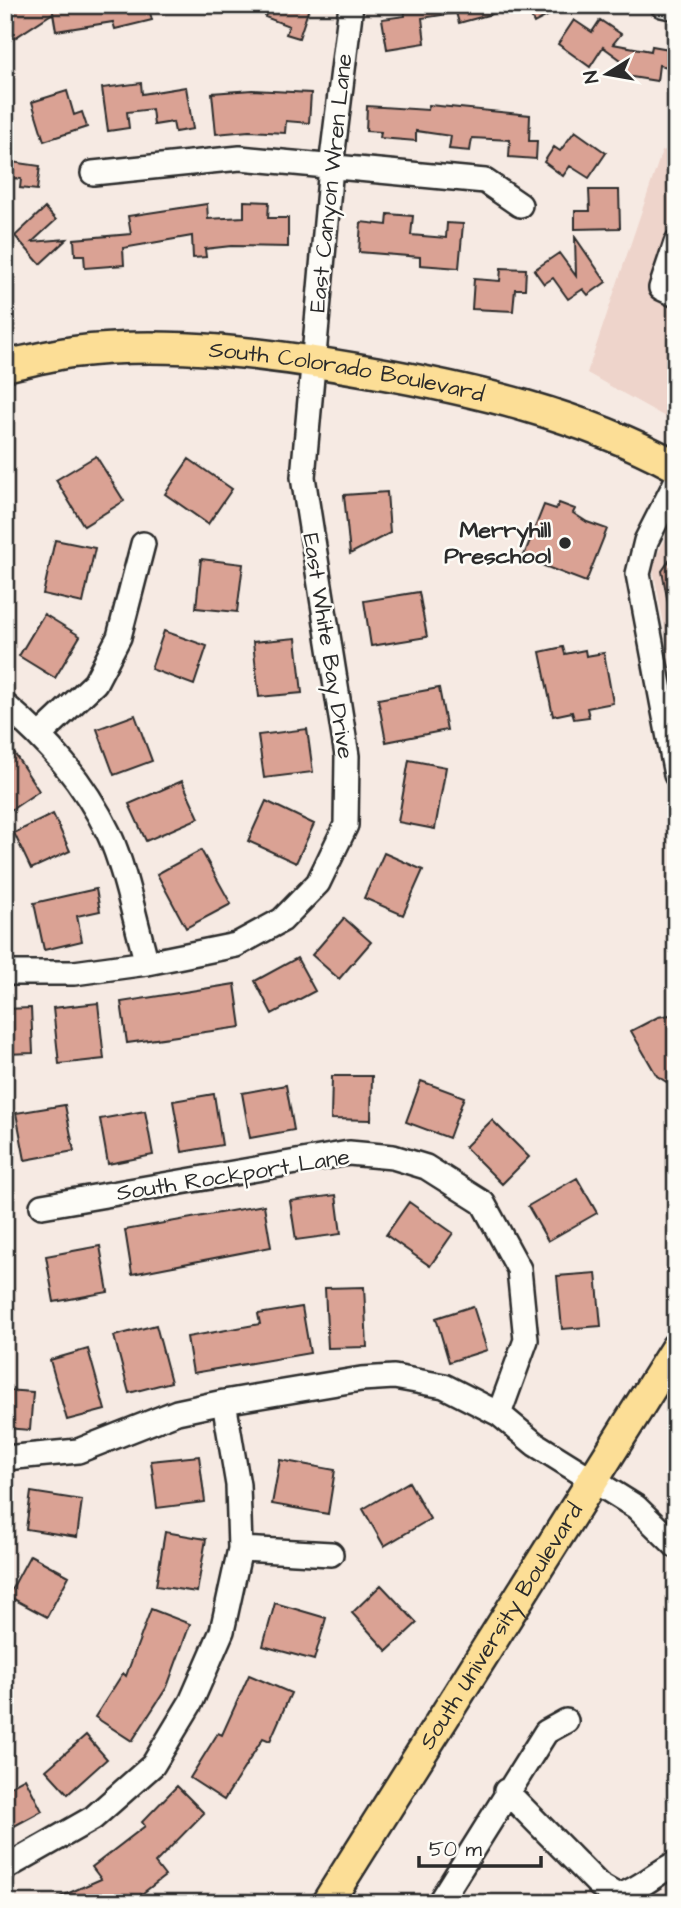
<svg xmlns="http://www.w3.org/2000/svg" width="681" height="1908" font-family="'Architects Daughter',sans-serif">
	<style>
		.built { fill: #eed4cb }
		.building { fill: #daa294; stroke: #2b2b2b; stroke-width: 2 }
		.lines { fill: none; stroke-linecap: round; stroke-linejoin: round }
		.minor-casing { stroke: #2b2b2b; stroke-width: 28 }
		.major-casing { stroke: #2b2b2b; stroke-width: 35 }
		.minor { stroke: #fdfcf7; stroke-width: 23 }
		.major { stroke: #fcde96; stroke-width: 30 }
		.poi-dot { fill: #2b2b2b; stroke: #fdfcf7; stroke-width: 2.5 }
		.labels { text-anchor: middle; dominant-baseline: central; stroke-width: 5; stroke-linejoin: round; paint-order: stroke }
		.street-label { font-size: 23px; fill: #2b2b2b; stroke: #fdfcf7 }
		.poi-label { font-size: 23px; font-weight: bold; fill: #2b2b2b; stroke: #fdfcf7; text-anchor: end }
	</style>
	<rect width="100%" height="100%" fill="#f6eae3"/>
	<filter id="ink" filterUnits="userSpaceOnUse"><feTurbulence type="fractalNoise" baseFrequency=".0143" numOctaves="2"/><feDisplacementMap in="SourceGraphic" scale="14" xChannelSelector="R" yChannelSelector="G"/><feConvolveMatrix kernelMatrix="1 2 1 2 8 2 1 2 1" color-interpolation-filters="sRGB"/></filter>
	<g filter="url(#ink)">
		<path class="built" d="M676,147V423L587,373L662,151Z
			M676,520V683L652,564Z"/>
		<path class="building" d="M5,5H148L152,20L115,29L113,22L56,31L53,13L10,41L5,33Z
			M269,5H310L299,38L286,34L289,26L265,17Z
			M404,5H510V9L459,23L455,9V13L422,18L425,43L387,49L382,19L405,16Z
			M525,5H546L551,14L534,23Z
			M574,20L592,32L600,20L621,34L613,44L651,51L652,46L675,50L672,68L659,65L657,81L619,75L621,60L603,47L590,67L558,44Z
			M141,83L142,94L186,87L193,129L175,132L173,122L154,125L152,109L127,112L129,128L108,131L102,88Z
			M252,90L311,93L309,123L286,121L285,133L249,131L216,134L212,93Z
			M67,91L74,115L82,112L87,127L44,141L32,102Z
			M429,105L530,115L529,141H537L536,159L509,157L510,140L472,138L470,151L449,149L451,136L416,131V141L380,138L381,132L366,131L367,106L428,110Z
			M575,131L606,153L589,178L570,166L563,176L544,162L554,147L560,151Z
			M5,161L40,166L37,190L20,188L21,179L5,177Z
			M589,190H619L620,228L575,229V211H590Z
			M244,201L269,202L268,218H288V247L231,246L205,249L206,257L193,258L192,236L123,248L124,265L85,268L84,255H75L74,239L131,234L128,216L207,204L208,219L244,217Z
			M45,208L56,220L32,242L67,239L40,264L15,236Z
			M388,214L413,216L411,235L446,238L447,223L463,224L459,268L420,265V257L359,252L361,222L387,225Z
			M575,237L606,282L588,295L583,289L568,299L553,278L544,284L534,270L559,253L576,276Z
			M501,268L526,269L525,289H515L513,311L472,309L474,279L500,281Z
			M96,456L124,501L84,526L56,480Z
			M189,459L232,489L208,524L165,494Z
			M387,492L390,533L350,554L344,495Z
			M559,503L575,509L573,513L587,522L607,529L586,582L523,558L544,505L556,509Z
			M55,540L95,548L83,603L43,594Z
			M676,551V607L669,608L662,571Z
			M201,559L243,564L237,612L196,608Z
			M419,592L427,637L371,646L364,601Z
			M44,614L80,636L55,678L19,656Z
			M164,631L207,646L194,685L151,669Z
			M296,638L302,693L259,697L253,642Z
			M563,647L565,654L585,650L586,656L604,653L613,703L587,708L589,717L574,719L572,712L553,716L540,652Z
			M439,688L447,730L386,742L378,699Z
			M135,715L152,761L114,775L97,729Z
			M307,729L313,772L264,778L258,735Z
			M5,739L39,791L5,814Z
			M409,760L446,767L435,829L398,822Z
			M182,781L199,818L146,841L129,804Z
			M266,801L314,824L296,863L248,841Z
			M53,814L70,851L31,869L14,833Z
			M201,850L231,904L186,928L157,874Z
			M384,853L423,870L403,915L364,898Z
			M96,889L100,911L77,916L82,941L44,950L34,903Z
			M344,918L371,942L339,979L312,955Z
			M297,958L315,991L272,1014L255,981Z
			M235,984L241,1027L127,1043L121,1002Z
			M98,1003L104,1059L59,1064L53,1008Z
			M31,1008L33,1053L5,1054V1009Z
			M676,1014V1088L657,1076L631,1031L658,1017Z
			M332,1076H372L371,1120L331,1119Z
			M421,1081L464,1097L449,1138L406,1122Z
			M286,1085L294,1130L250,1138L242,1093Z
			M214,1094L222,1145L182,1152L173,1101Z
			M65,1105L74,1151L25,1160L16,1113Z
			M145,1111L153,1155L108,1164L100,1119Z
			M492,1120L529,1157L502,1184L465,1147Z
			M577,1178L597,1213L548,1241L528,1206Z
			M336,1195L341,1234L296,1240L290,1201Z
			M409,1202L453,1233L430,1266L386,1235Z
			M264,1205L271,1247L132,1274L125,1230Z
			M100,1246L108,1292L54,1302L46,1256Z
			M596,1273L601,1326L562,1329L557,1276Z
			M364,1287L367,1347L328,1348L325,1288Z
			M473,1306L487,1350L449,1362L436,1318Z
			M302,1307L310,1353L193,1373L187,1337L260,1324L258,1314Z
			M156,1325L171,1382L129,1393L114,1336Z
			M88,1349L105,1410L67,1420L50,1360Z
			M5,1390L33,1392L30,1430L5,1428Z
			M199,1456L205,1502L157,1508L151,1461Z
			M280,1460L335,1470L328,1514L272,1504Z
			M409,1482L430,1519L384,1546L363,1509Z
			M31,1492L82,1500L77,1537L26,1529Z
			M165,1532L206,1539L197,1592L156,1586Z
			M30,1555L69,1576L47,1617L8,1596Z
			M381,1585L417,1623L387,1651L352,1613Z
			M275,1603L326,1618L314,1660L263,1646Z
			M151,1609L190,1624L167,1687L132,1741L95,1717L123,1673L126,1676Z
			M249,1675L291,1693L270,1741L263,1738L224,1800L190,1778L218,1733L222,1735Z
			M86,1735L107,1759L68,1794L46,1770Z
			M25,1778L42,1811L5,1831V1789Z
			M177,1786L204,1813L155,1863L165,1876L130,1903H46L101,1879L92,1867L145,1826L142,1822Z"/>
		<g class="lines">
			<defs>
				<path id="minor" d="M662,5L676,8
					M93,173L240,158L485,181L520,205
					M676,243L661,288L676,295
					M676,482L646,541L638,574L676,775
					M5,705C49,742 84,782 109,834C125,868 136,926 147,963
					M40,735L95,683L119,637L143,544
					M5,973H74L147,963L236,945L282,920L318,883L346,825L347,756L303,477L331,167L351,5
					M42,1206L349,1153L393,1157L426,1167L483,1203L519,1269L526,1340L499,1414
					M5,1458L78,1451L177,1412L224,1402L361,1379L394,1377L444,1386L499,1414L535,1444L636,1507L676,1546
					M240,1549L331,1554
					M506,1791L599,1885L618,1896C639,1890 656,1873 676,1863
					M5,1868L93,1818L153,1765L191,1702L222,1631L240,1549L238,1485L224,1402
					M439,1903L546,1732L566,1721"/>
				<g id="major">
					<path id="s1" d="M5,366C28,361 50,355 73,352C170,340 272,354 368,371C475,390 580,414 676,466"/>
					<path id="s2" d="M327,1903L676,1348"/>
				</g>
			</defs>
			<use href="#minor" class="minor-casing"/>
			<use href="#major" class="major-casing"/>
			<use href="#minor" class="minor"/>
			<use href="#major" class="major"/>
		</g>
	</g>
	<circle class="poi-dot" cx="565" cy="543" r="7"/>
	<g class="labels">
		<g class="street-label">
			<text transform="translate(331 183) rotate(-84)">East Canyon Wren Lane</text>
			<text stroke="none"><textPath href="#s1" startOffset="345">South Colorado Boulevard</textPath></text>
			<text transform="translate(328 646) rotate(81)">East White Bay Drive</text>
			<text transform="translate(233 1175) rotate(-9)">South Rockport Lane</text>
			<text stroke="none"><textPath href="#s2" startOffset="327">South University Boulevard</textPath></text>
		</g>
		<g class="poi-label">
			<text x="551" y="530">Merryhill<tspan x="551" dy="26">Preschool</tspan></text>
		</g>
	</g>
	<rect width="681" height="1908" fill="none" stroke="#fdfcf7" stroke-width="28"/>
	<rect x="14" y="14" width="653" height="1880" fill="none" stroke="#2b2b2b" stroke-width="2.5" filter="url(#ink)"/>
	<g transform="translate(607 74) rotate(259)" stroke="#fdfcf7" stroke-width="5" paint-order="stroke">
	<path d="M0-5L12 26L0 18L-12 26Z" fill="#2b2b2b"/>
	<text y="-10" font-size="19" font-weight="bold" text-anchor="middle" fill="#2b2b2b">N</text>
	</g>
	<path d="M419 1856v10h122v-10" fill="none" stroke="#2b2b2b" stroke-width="3.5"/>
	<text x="429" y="1856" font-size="21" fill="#2b2b2b" stroke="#fdfcf7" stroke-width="5" paint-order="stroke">50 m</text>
</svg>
